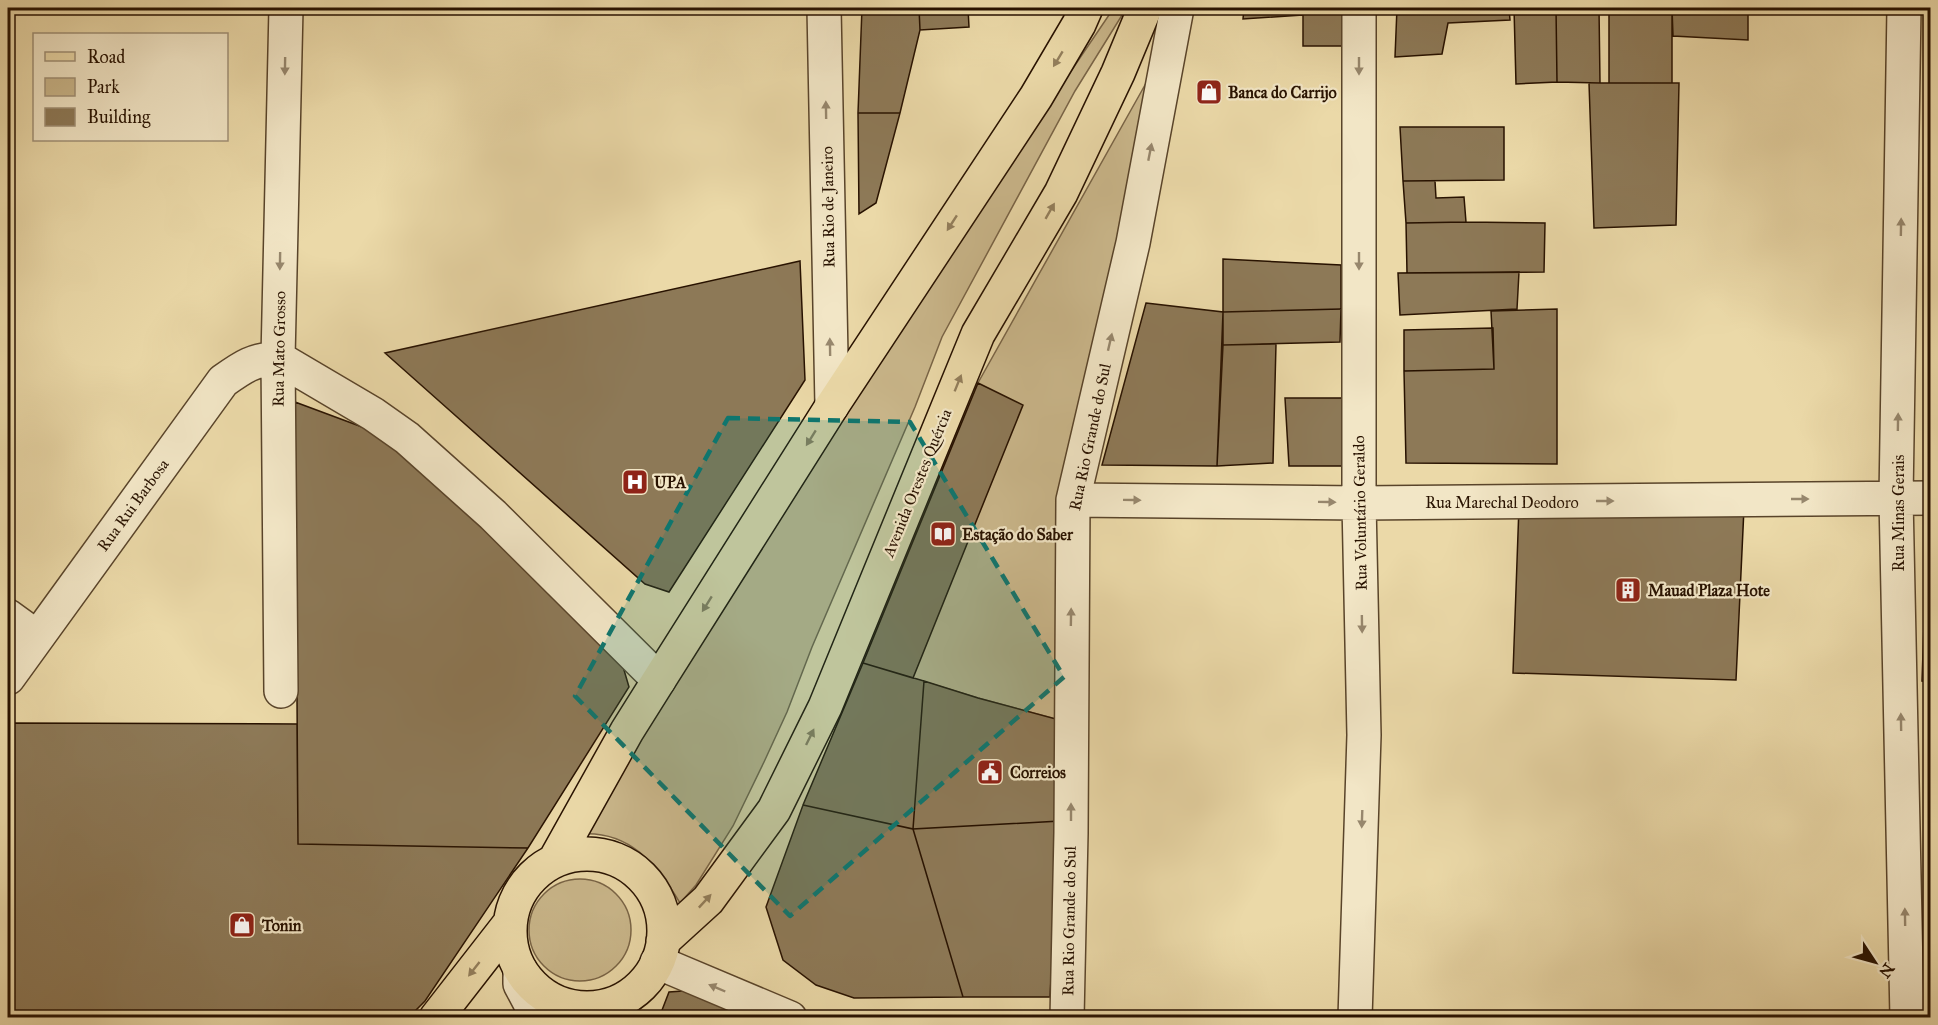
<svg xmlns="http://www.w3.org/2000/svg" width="1938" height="1025" font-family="'IM FELL Great Primer',serif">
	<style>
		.green { fill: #cab78b; stroke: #796446; stroke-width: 1.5 }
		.building { fill: #8d7957; stroke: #281200; stroke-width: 1.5 }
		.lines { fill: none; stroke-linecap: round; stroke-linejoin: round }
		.minor-casing { stroke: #59442a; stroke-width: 36 }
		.major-casing { stroke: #281200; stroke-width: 36 }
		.minor { stroke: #f2e6c6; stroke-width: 33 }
		.major { stroke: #ebd9a8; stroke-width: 33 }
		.oneway { fill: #937f5c }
		.oneway2 { fill: #97876d }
		.marked { fill: #0f766e; fill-opacity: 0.2; stroke: #0f766e; stroke-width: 4.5; stroke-dasharray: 12 8; stroke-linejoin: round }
		.labels { text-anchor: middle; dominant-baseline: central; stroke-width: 4.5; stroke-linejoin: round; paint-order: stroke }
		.poi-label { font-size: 16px; font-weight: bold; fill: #281200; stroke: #f2e6c6; text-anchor: start }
		.street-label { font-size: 16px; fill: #281200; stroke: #f2e6c6 }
	</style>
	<rect width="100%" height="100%" fill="#ebd9a8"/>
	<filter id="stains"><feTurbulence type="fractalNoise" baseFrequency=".00333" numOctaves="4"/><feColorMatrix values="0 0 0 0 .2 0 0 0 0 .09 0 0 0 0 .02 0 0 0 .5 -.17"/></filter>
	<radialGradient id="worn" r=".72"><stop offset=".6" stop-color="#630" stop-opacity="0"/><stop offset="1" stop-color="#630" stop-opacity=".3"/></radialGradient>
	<path class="green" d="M1111,12H1124L1075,91L942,337L915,407L812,647L787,712L764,762L733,826L696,885L680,903C657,864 629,830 580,834L761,542L977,210Z
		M1159,60L1068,469L1067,722L978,698L863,663L974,390Z
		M529 930a51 51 0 1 1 102 0a51 51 0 1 1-102 0Z"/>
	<path class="building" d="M862,8H919L920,30L900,113H858Z
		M919,8H968L969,27L920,30Z
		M1244,8H1343V46H1303V15L1243,19Z
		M1397,8H1509L1510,20L1448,23L1442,54L1395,57Z
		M1514,8H1556L1557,82L1516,84Z
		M1556,8H1599L1600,83L1557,82Z
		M1609,8H1672V83H1609Z
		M1672,8H1748V40L1673,36Z
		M1205,80L1218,82L1213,104L1200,101Z
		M1589,83H1679L1676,225L1594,228Z
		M858,113H900L876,203L859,214Z
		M1400,127H1504V180L1403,181Z
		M1403,181H1435L1436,198L1464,197L1466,222L1406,223Z
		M1466,222L1545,223L1544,272L1407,273L1406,223Z
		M1223,259L1341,265V309L1223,312Z
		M800,261L805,380L669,592L645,584L385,353Z
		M1519,272L1517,309L1400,315L1398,273Z
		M1146,303L1223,312L1217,466L1102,465Z
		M1341,309L1340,342L1223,345V312Z
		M1557,309V464L1406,463L1404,371L1494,369L1491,311Z
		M1493,328L1494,369L1404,371V330Z
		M1276,344L1273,463L1217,466L1223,345Z
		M1928,349H1930V428Z
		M978,383L1023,405L913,678L863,663Z
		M1285,398H1346L1347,466H1289Z
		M295,402L389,437L619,653L629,687L528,848L298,844Z
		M1519,506L1744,508L1736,680L1513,673Z
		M1928,511H1930V682L1922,681Z
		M863,663L924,681L913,829L803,805Z
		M924,681L978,698L1067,722L1060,821L913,829Z
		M8,723L297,724L298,844L528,848L425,1001L408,1018H8Z
		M803,805L913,829L963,997L854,998L816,985L783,960L766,907Z
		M1060,821L1050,997H963L913,829Z
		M711,989L734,1018H659L669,992Z"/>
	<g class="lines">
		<defs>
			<path id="minor" d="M824,8L832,406
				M1904,8L1896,498L1907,1018
				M278,358L373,414L407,438L493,515L659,680
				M1073,500L1359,503L1930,498
				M8,616L37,637
				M8,678L223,381C244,366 253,360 278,358
				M281,691L278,358L286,8
				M657,962L790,1018
				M520,970V984L538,1018
				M1067,1018L1071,833L1073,500L1133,243L1177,8
				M1355,1018L1364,735L1359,503V8"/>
			<path id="major" d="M510 931a77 77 0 1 1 154 0a77 77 0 1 1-154 0Z
				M555,860L627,731L659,680L832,406L1036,97L1079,24L1086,8
				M663,941L708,900L774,810L825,707L978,334L1061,193L1118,73L1145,8
				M436,1018L510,923"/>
		</defs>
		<use href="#minor" class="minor-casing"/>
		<use href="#major" class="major-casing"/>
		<use href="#minor" class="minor"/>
		<use href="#major" class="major"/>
	</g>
	<defs><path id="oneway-solid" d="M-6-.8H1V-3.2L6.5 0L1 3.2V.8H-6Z" transform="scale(1.5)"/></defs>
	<g class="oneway">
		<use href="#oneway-solid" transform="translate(1058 59) rotate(121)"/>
		<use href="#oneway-solid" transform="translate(1050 211) rotate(-60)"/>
		<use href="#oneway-solid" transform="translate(952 223) rotate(123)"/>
		<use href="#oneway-solid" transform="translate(958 383) rotate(-68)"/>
		<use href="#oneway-solid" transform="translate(811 438) rotate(122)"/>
		<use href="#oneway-solid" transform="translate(707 604) rotate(122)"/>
		<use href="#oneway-solid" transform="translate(810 737) rotate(-64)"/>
		<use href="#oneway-solid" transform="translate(705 901) rotate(-47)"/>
		<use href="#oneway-solid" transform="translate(474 969) rotate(128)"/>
	</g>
	<g class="oneway2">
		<use href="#oneway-solid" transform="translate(285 66) rotate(91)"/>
		<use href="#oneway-solid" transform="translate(1359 66) rotate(90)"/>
		<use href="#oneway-solid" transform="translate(826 110) rotate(-91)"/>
		<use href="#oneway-solid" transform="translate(1150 152) rotate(-79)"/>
		<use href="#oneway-solid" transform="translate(1901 227) rotate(-89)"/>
		<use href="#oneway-solid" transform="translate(280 261) rotate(91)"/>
		<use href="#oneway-solid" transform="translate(1359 261) rotate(90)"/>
		<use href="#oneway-solid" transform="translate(1110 342) rotate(-77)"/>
		<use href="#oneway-solid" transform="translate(830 347) rotate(-91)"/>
		<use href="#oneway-solid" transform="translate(1898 422) rotate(-89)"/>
		<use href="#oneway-solid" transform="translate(1800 499)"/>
		<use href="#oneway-solid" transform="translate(1132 500) rotate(1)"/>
		<use href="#oneway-solid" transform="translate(1605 501)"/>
		<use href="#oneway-solid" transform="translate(1327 502) rotate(1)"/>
		<use href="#oneway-solid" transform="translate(1071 617) rotate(-89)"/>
		<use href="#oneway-solid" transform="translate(1362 624) rotate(89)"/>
		<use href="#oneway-solid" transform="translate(1901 722) rotate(-91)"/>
		<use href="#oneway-solid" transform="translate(1071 812) rotate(-90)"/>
		<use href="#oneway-solid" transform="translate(1362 819) rotate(92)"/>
		<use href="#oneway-solid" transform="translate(1905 917) rotate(-91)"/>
		<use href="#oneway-solid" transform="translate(717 988) rotate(-157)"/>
	</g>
	<path class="marked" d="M728,418L910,422L1064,677L790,916L575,696Z"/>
	<defs>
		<symbol id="shop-square" viewBox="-11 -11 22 22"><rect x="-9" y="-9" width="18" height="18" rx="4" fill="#8f2418" stroke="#f2e6c6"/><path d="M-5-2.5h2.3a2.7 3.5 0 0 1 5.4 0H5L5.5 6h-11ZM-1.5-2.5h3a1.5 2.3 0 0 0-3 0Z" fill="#fff"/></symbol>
		<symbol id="hospital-square" viewBox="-11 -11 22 22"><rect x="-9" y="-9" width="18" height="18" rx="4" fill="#8f2418" stroke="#f2e6c6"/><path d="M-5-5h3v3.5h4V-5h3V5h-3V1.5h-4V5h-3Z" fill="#fff"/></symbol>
		<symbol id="library-square" viewBox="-11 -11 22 22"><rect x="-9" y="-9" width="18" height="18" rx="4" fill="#8f2418" stroke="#f2e6c6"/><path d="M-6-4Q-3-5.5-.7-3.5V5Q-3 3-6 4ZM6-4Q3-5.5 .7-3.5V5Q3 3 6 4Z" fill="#fff"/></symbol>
		<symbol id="building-square" viewBox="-11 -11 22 22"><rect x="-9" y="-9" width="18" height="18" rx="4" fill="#8f2418" stroke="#f2e6c6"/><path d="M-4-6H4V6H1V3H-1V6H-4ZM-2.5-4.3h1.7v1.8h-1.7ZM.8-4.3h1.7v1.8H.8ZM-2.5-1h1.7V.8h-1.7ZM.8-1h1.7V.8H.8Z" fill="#fff"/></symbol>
		<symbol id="civic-square" viewBox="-11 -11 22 22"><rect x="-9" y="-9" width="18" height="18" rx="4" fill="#8f2418" stroke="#f2e6c6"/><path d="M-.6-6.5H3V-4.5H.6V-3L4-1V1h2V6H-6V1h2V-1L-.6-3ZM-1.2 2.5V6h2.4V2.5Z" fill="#fff"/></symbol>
	</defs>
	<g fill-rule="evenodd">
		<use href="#shop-square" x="1194" y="77" width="30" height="30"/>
		<use href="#hospital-square" x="620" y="467" width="30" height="30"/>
		<use href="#library-square" x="928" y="519" width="30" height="30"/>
		<use href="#building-square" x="1613" y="575" width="30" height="30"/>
		<use href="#civic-square" x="975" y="757" width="30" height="30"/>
		<use href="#shop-square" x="227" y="910" width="30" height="30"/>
	</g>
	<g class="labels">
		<g class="poi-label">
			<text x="1228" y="92">Banca do Carrijo</text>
			<text x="654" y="482">UPA</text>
			<text x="962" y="534">Estação do Saber</text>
			<text x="1648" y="590">Mauad Plaza Hote</text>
			<text x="1010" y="772">Correios</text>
			<text x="262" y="925">Tonin</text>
		</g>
		<g class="street-label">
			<text transform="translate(828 207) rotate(-91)">Rua Rio de Janeiro</text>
			<text transform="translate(279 349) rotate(-89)">Rua Mato Grosso</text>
			<text transform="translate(1090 437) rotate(-78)">Rua Rio Grande do Sul</text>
			<text transform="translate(917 483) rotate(-68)">Avenida Orestes Quércia</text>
			<text x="1502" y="502">Rua Marechal Deodoro</text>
			<text transform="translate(133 505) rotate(-54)">Rua Rui Barbosa</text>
			<text transform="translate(1360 513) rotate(-91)">Rua Voluntário Geraldo</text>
			<text transform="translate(1898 513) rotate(-90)">Rua Minas Gerais</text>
			<text transform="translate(1069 921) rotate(-89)">Rua Rio Grande do Sul</text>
		</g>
	</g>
	<rect width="1938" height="1025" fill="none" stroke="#ebd9a8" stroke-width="30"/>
	<rect x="9" y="9" width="1920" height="1007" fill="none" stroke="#281200" stroke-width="3"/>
	<rect x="15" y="15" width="1908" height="995" fill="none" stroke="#281200" stroke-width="1.5"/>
	<rect x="33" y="33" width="195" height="108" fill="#f2e6c6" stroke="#a19177" stroke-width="1.5"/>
	<rect x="45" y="52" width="30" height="9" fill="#ebd9a8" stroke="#a19177" stroke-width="1.5"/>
	<text x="87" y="63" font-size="18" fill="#281200">Road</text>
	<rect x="45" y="78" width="30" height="18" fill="#cab78b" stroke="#a19177" stroke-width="1.5"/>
	<text x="87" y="93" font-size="18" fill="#281200">Park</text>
	<rect x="45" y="108" width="30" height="18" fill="#8d7957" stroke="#a19177" stroke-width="1.5"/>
	<text x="87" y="123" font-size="18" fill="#281200">Building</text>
	<g transform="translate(1875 962) rotate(126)" stroke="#f2e6c6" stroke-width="4.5" paint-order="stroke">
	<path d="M0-4.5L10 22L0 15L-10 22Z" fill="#281200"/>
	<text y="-9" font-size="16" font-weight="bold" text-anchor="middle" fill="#281200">N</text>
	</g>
	<rect width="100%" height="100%" filter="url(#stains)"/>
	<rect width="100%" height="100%" fill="url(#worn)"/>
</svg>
